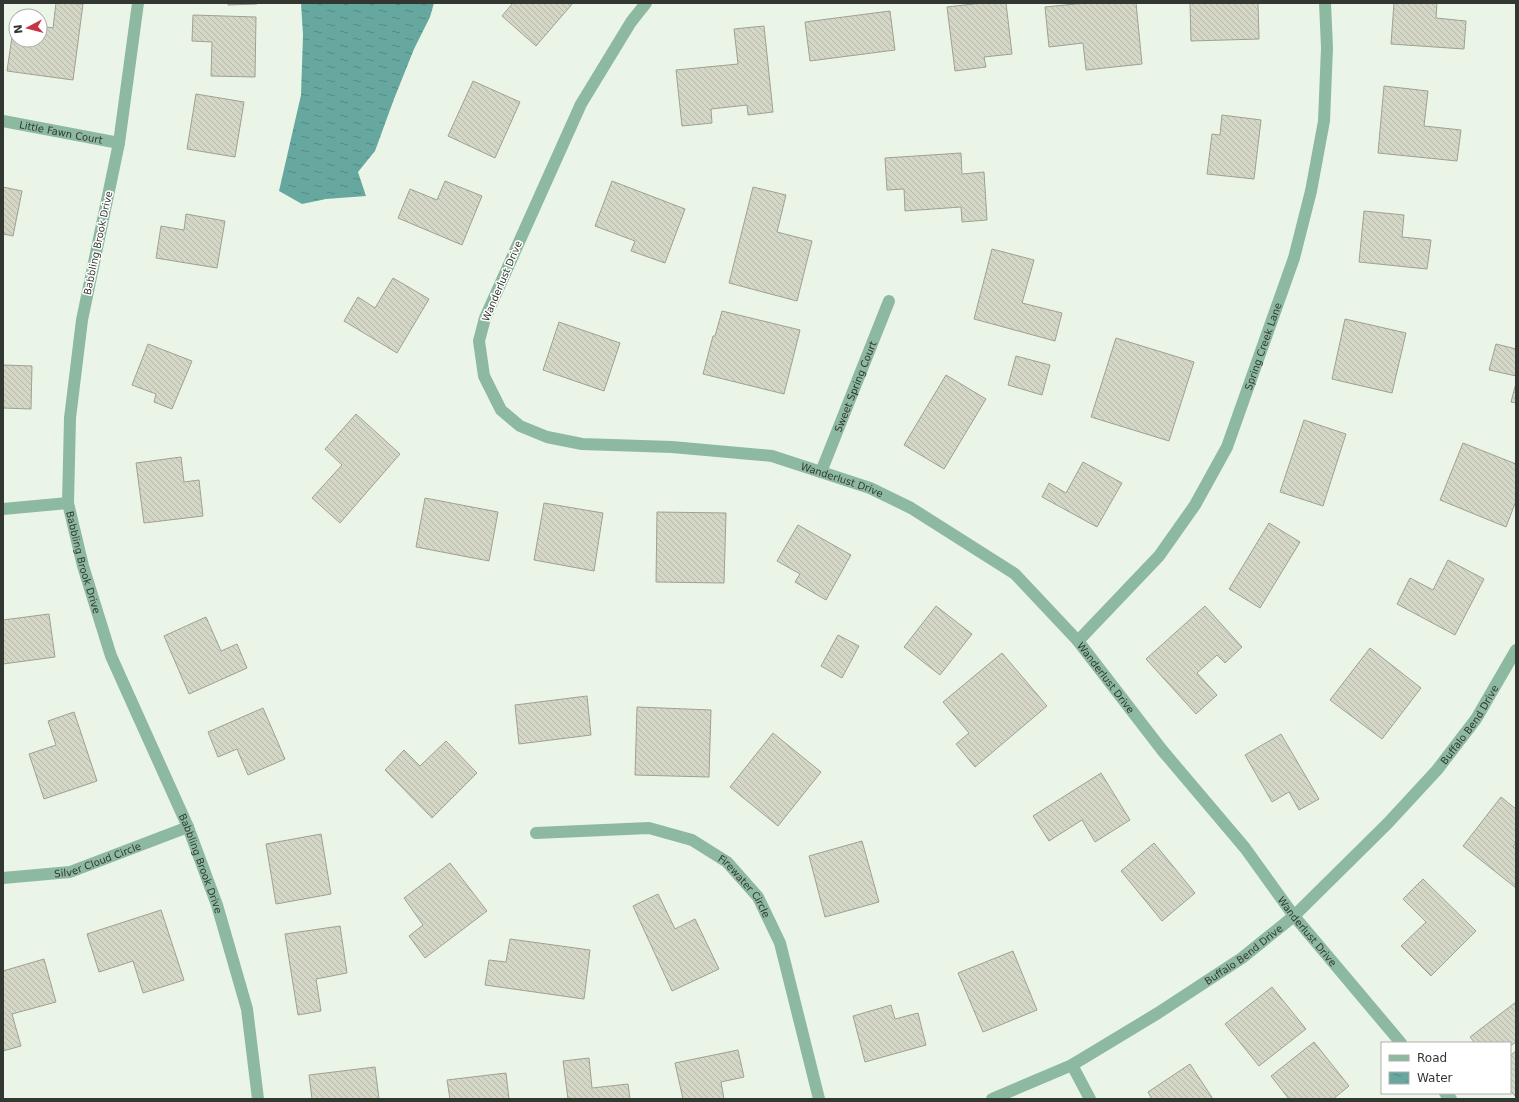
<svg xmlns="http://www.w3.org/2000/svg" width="1519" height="1102" font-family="'DejaVu Sans',sans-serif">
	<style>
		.water { fill: url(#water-ripples) }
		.building { fill: url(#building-back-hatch); stroke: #9fa192 }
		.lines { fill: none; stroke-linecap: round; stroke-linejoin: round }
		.minor { stroke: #8db9a1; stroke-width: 12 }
		.labels { text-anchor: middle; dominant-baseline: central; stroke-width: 3; stroke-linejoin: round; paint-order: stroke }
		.street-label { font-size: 10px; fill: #333731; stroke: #fff }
	</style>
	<defs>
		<pattern id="water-ripples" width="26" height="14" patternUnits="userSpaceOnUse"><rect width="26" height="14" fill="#66a89f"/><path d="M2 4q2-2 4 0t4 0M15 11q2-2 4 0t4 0" fill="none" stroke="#558a82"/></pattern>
		<pattern id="building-back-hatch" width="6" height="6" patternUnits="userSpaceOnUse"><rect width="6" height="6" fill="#d4d6c6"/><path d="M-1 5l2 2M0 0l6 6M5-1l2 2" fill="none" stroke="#b6b8ab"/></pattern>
	</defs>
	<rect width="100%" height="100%" fill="#ebf5e7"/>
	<path class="water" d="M301,3H434L430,17L414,49L394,99L375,151L358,172L366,196L326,199L302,204L279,191L301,95L303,35Z"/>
	<path class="building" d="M56,3L83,4L73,80L7,71L14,23H16V40H40V26L53,28Z
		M228,3H257V4L228,5Z
		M513,3H573L536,46L502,16Z
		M981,3H1006L1012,54L984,57L986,67L955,71L947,7Z
		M1085,3H1136L1142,64L1086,70L1083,43L1049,47L1045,7Z
		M1190,3H1258L1259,39L1191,41Z
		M1394,3H1437L1436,18L1466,21L1464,49L1391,44Z
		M890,11L895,50L810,61L805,22Z
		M193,15L256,17L255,77L211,76L212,42L192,41Z
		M764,26L773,112L748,115L747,105L711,109L712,123L682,126L676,70L738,64L734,29Z
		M473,81L520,102L495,158L448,136Z
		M1384,86L1428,91L1424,126L1461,130L1457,161L1378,153Z
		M196,94L244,102L235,157L187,149Z
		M1222,115L1261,120L1254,179L1207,174L1212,134L1220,135Z
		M961,153L962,174L984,172L987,220L962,222L961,207L905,211L904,189L887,190L885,158Z
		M445,181L482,196L462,245L398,218L410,189L437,200Z
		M612,181L685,209L665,263L631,251L635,241L595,226Z
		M3,187L22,191L13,236L3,234Z
		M753,187L786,195L777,232L812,241L797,301L729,283Z
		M1364,211L1404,215L1402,237L1431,240L1427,269L1359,262Z
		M186,214L225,221L217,268L156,258L161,226L184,230Z
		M992,249L1034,260L1022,303L1062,313L1055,341L974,319Z
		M393,278L429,299L397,353L344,321L358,297L375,308Z
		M722,311L800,330L784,394L703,374L713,336H715Z
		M1345,319L1406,333L1392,393L1332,379Z
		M559,322L620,343L604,391L543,370Z
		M1116,338L1194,362L1169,441L1091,417Z
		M148,344L192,361L172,409L154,402L156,394L132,385Z
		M1496,344L1516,349V376L1489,370Z
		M1016,356L1050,365L1042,395L1008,385Z
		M3,365L32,366L31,409L3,408Z
		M946,375L986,399L944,469L904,445Z
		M1516,383V403L1511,402Z
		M356,414L400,454L340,523L312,498L342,465L325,449Z
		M1304,420L1346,434L1323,506L1280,492Z
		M1463,443L1516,464V501L1506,527L1440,500Z
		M181,457L184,482L199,480L203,516L144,523L136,463Z
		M1083,462L1122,483L1097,527L1042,497L1049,483L1066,493Z
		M425,498L498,512L489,561L416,547Z
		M544,503L603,513L594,571L534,560Z
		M657,512L726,513L724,583L656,582Z
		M1269,523L1300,542L1260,608L1229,589Z
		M798,525L851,555L826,600L795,582L800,574L777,561Z
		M1448,560L1484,579L1455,635L1397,604L1410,578L1433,590Z
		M936,606L972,634L940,675L904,647Z
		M1205,606L1242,647L1225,663L1217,655L1197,673L1217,695L1196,714L1146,659Z
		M49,614L55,657L3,664V620Z
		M206,617L221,651L237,644L247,668L189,694L164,636Z
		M838,635L859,646L842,678L821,666Z
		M1370,648L1421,688L1382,739L1330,700Z
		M1002,653L1047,706L975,767L956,744L969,733L943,702Z
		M587,696L591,735L519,744L515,705Z
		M637,707L711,710L709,777L635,775Z
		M263,708L285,759L248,775L237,749L218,757L208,732Z
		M74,712L97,781L44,799L29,754L56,745L48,721Z
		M773,733L821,772L778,826L730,787Z
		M1281,734L1319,799L1299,810L1289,792L1272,802L1245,755Z
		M446,741L477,773L432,818L385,770L404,750L420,766Z
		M1101,773L1130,820L1095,842L1082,820L1049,841L1033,816Z
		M1501,797L1516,809V843L1513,847L1516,849V888L1463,846Z
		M321,834L331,894L276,904L266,844Z
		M862,841L879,902L825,917L809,856Z
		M1154,843L1195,893L1162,921L1121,871Z
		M450,863L487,911L425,958L409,936L423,925L404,898Z
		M1423,879L1476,931L1431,976L1401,946L1426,922L1403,899Z
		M658,894L675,929L695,919L719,969L672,991L633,906Z
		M161,910L184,980L143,993L133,961L99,972L87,934Z
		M340,926L347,973L316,979L321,1011L298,1015L285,934Z
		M510,939L590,950L584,999L485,985L489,960L506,962Z
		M1013,951L1037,1010L983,1032L958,973Z
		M44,959L56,1002L12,1014L21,1046L3,1051V971Z
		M1272,987L1306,1029L1259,1066L1225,1024Z
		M1516,1002V1042L1510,1046V1043H1475L1470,1037Z
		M891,1005L895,1019L918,1013L926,1045L865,1062L853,1016Z
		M1314,1042L1349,1086L1333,1099H1289L1271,1076Z
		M738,1050L744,1077L721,1082L724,1099H683L675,1063Z
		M1516,1051V1097L1510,1090V1056Z
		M589,1058L592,1088L628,1084L630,1099H568L563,1061Z
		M1190,1064L1213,1099H1152L1148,1092Z
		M375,1067L379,1099H312L309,1075Z
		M506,1073L509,1099H450L447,1080Z"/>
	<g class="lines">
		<g class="minor">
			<path id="s1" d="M138,3L119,143L82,320L70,418L68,503L83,566L111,656L188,827L217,905L247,1009L258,1099"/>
			<path id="s2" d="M646,3L631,22L581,104L485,318L479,341L484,376L501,410L520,426L547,437L582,444L672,447L772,456L870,488L911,508L1015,574L1078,641L1162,750L1245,848L1294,916L1401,1043"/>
			<path id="s3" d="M3,121L119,143"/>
			<path id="s4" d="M821,472L889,301"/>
			<path d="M3,509L68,503"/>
			<path id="s5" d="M1078,641L1159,556L1195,505L1227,447L1294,258L1311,191L1324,121L1327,48L1325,3"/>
			<path id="s6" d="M536,833L649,828L692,840L727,862L758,897L780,943L819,1099"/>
			<path id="s7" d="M3,878L70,872L188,827"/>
			<path d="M1072,1065L1090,1099"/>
			<path d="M1445,1093L1451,1099"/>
			<path id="s8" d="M992,1099L1072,1065L1158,1013L1242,958L1294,916L1388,823L1437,770L1476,719L1516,650"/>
		</g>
	</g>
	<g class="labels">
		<g class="street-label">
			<text stroke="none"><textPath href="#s3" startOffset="59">Little Fawn Court</textPath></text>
			<text transform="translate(98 243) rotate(-78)">Babbling Brook Drive</text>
			<text transform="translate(502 281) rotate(-67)">Wanderlust Drive</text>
			<text stroke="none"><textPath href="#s5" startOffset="353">Spring Creek Lane</textPath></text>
			<text stroke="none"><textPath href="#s4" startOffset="92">Sweet Spring Court</textPath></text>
			<text stroke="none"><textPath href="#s2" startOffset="806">Wanderlust Drive</textPath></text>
			<text stroke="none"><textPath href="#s1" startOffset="567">Babbling Brook Drive</textPath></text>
			<text stroke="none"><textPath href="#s2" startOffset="1142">Wanderlust Drive</textPath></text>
			<text stroke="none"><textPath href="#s8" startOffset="615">Buffalo Bend Drive</textPath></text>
			<text stroke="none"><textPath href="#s7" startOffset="97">Silver Cloud Circle</textPath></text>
			<text stroke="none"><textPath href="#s1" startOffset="891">Babbling Brook Drive</textPath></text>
			<text stroke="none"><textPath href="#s6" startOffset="229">Firewater Circle</textPath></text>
			<text stroke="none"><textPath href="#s2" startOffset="1466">Wanderlust Drive</textPath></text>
			<text stroke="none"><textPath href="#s8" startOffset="291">Buffalo Bend Drive</textPath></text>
		</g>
	</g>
	<rect width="1519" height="1102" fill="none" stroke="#333731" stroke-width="8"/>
	<rect x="1381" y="1042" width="130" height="52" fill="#ffffff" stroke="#adafad"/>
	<rect x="1389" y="1055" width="20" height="6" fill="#8db9a1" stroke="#adafad"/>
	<text x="1417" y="1062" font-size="12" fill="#333731">Road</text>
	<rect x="1389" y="1072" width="20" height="12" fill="url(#water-ripples)" stroke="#adafad"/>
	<text x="1417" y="1082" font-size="12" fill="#333731">Water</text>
	<g transform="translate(28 28) rotate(263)"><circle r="19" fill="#ffffff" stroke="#adafad"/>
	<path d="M0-3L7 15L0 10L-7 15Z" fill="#c53545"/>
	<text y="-6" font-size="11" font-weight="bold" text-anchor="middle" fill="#333731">N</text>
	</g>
</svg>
